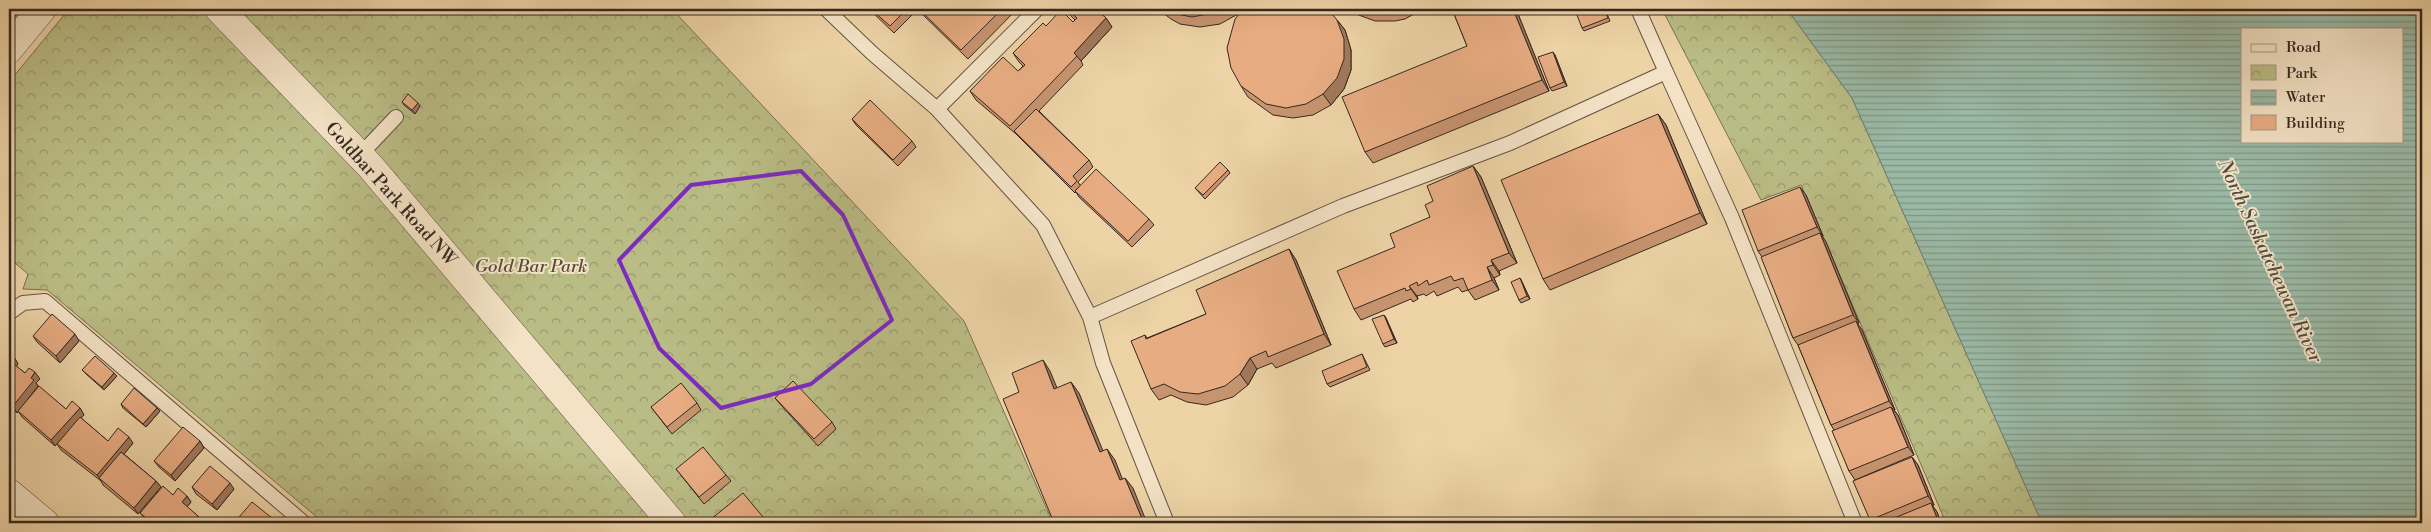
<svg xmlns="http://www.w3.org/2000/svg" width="2431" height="532" font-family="'Libre Bodoni',serif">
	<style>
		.park { fill: url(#park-crowns); stroke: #787254 }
		.water { fill: url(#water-rules); stroke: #727e70; fill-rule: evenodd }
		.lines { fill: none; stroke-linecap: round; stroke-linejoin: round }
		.service-casing { stroke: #645343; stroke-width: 16 }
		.minor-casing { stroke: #645343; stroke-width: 29 }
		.service { stroke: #f3e2c5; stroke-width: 14 }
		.minor { stroke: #f3e2c5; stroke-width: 28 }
		.wall { fill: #c79470; stroke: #362822 }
		.shaded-wall { fill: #a2785b; stroke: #362822 }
		.building { fill: #e7ac82; stroke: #362822 }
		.marked { fill: none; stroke: #7b2cbf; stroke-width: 4; stroke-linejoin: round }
		.labels { text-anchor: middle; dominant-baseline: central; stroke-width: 4; stroke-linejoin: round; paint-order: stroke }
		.street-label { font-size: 18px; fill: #362822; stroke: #f3e2c5 }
		.park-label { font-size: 18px; font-style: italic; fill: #574d3b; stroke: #f3e2c5 }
		.water-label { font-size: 19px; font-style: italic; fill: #4f4c42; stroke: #f3e2c5 }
	</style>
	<defs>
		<pattern id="park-crowns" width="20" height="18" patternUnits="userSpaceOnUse" patternTransform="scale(1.25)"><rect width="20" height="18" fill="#babc85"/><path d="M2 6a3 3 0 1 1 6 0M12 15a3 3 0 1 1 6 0" fill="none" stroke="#98996c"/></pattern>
		<pattern id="water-rules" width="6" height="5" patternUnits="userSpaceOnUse" patternTransform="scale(1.25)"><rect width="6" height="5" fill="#9ab8a4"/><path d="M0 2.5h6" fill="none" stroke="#7e9685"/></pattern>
	</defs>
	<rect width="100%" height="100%" fill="#edd3a6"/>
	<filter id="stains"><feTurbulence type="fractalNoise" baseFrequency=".004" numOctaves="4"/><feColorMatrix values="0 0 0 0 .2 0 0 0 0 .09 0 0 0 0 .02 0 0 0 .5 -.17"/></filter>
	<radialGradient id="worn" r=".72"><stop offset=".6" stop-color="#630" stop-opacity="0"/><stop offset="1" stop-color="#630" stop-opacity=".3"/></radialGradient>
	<path class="park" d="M9,9H28L9,29Z
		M69,9H672L964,321L1053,523H324L47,290L23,289L28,274L9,258V82Z
		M1662,9H1787L1852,98L2042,523H1946L1801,185L1761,200Z"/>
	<path class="water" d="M1787,9H2422V523H2042L1852,98ZM2242,29H2402V141H2242Z"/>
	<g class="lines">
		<defs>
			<path id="service" d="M826,9L872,53L937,109L1043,225L1090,317L1103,363L1167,523
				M1666,72L1732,218L1855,523
				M937,109L1037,9
				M360,155L396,117
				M9,313L23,303L45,301L304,523
				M1090,317L1343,206L1510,143L1666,72L1638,9"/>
			<path id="minor" d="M219,9L370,166L672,523
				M9,49L42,9
				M9,493L45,523"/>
		</defs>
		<use href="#service" class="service-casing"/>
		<use href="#minor" class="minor-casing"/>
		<use href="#service" class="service"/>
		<use href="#minor" class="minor"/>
	</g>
	<path class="wall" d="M869,9H913L915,12L894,33Z
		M917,9H1017L968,59Z
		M1066,9H1096L1106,18L1112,27L1081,61L1083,65L1039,111L1089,160L1093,167L1078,182L1080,185L1149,219L1154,225L1132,247L1079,197L1076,192L1075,193L1016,134L976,100L970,91L1018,71L1023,66L1019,62L1013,53L1046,26L1073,22L1075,20L1069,14Z
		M1158,9H1242L1238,14L1220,24L1200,27L1180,24L1171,19Z
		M1348,9H1423L1405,19L1395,21H1375L1356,14Z
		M1452,9H1516L1549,91L1373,163L1365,152L1467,46Z
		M1605,9L1610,21L1584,31L1582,28Z
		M1337,20L1345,30L1351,50V70L1344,89L1331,105L1313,115L1293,118L1273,115L1248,97L1241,86Z
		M1555,55L1567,86L1552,91L1550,88Z
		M402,102L420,106L415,114L404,105Z
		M1658,114L1666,125L1707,224L1550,290L1543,279Z
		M852,119L912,141L916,147L898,166L856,125Z
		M1473,166L1481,177L1517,263L1499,271L1500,275L1494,278L1499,290L1475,300L1468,290L1462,292L1458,287L1437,296L1434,291L1426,296L1424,294L1417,296L1418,299L1413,302L1411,299L1361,320L1354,309L1395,247L1430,217L1433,201Z
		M1228,170L1230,173L1205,199L1195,188Z
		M1806,195L1823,236L1822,237L1826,242L1859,323L1857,324L1862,330L1895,410H1894L1898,415L1914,455L1855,480L1849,471L1834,430L1831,425L1798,345L1793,338L1762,257L1758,251Z
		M1289,249L1296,260L1331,345L1276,368L1272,363L1257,369L1248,385L1233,397L1206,405L1187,402L1171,395L1159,400L1151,389L1145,335L1147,338L1206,314Z
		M1520,278L1522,282L1530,299L1521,303L1519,300Z
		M1384,315L1386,318L1397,343L1385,347L1383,344Z
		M33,336L79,341L60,363L37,342Z
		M9,353L14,357L18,364L16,366L25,373L40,379L36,383L38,386L66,409L80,408L84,415L81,418L108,441L133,443L124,454L156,481L161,487L138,514L103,485L101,481L61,450L57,444L55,446L22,417L18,411L17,413L9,406Z
		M1362,354L1370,370L1330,387L1327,384Z
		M82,370L117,376L104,390L85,373Z
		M775,398L832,422L836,429L818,446L780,404Z
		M697,403L701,410L672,434L651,407Z
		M121,404L160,411L146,427L123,408Z
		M200,441L204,448L175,481L159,467L154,461Z
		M1912,457L1918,465L1934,505L1932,506L1937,512L1941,523H1872L1870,520Z
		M676,469L726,475L731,481L704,504Z
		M192,487L234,489L217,510L196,494Z
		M173,495L187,496L191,502L187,507L198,516L202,523H149L145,519L140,513Z"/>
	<path class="shaded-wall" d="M1234,9H1242L1238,14Z
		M1513,9H1516L1549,91L1542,80Z
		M1106,18L1112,27L1081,61L1074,53Z
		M1337,20L1345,30L1351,50V70L1344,89L1331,105L1323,94Z
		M1553,52L1555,55L1567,86L1564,82Z
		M418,103L420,106L415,114L412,110Z
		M1658,114L1666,125L1707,224L1700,213Z
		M1473,166L1481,177L1517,263L1509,253Z
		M1800,187L1806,195L1823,236L1817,227Z
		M1820,233L1826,242L1859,323L1853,315Z
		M1289,249L1296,260L1331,345L1324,334Z
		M1491,260L1499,271L1500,275L1493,265Z
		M1487,267L1494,278L1499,290L1492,280Z
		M1520,278L1522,282L1530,299L1527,296Z
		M1409,286L1417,296L1418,299L1411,289Z
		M1384,315L1386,318L1397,343L1394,339Z
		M1856,321L1862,330L1895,410L1889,401Z
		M75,334L79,341L60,363L56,356Z
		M14,357L18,364L15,368L10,361Z
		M1250,358L1257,369L1248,385L1240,374Z
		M1043,360L1050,371L1062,400L1054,389Z
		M35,372L40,379L36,383L38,386L17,413L13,406Z
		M114,373L117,376L104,390L102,387Z
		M1071,382L1079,393L1108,463L1100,452Z
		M1891,407L1898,415L1914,455L1908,447Z
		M80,408L84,415L55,446L51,440Z
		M157,408L160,411L146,427L143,424Z
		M129,437L133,443L102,481L97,475Z
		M200,441L204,448L175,481L171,475Z
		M1107,449L1115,460L1127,491L1120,480Z
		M1912,457L1918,465L1934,505L1928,496Z
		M1125,478L1133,488L1147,523H1145L1143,521Z
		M156,481L161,487L138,514L134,508Z
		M230,483L234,489L217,510L212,504Z
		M187,496L191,502L186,508L182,502Z
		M1931,503L1937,512L1941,523H1939Z
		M198,516L202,523H192Z
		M272,518L275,523H267Z"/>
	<path class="building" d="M871,9H907L890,26Z
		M919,9H1002L961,50Z
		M1067,9H1096L1106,18L1074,53L1077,56L1010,126L970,91L1003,57L1018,71L1025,65L1013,53L1043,23L1046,26L1061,10L1073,22L1077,18Z
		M1164,9H1220L1213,13L1192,17L1172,13Z
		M1243,9H1328L1337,20L1344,39V59L1337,78L1323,94L1306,104L1286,108L1266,104L1241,86L1231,68L1227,48L1235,19Z
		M1363,9H1394L1388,10H1367Z
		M1452,9H1513L1542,80L1365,152L1342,97L1467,46Z
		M1579,9H1604L1608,18L1582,28L1575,10Z
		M1553,52L1564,82L1550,88L1538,57Z
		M408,94L418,103L412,110L402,102Z
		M870,100L912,141L893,160L852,119Z
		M1036,109L1089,160L1073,176L1077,181L1071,187L1014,131Z
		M1658,114L1700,213L1543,279L1501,180Z
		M1220,162L1228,170L1203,195L1195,188Z
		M1473,166L1509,253L1491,260L1493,265L1487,267L1492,280L1468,290L1463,278L1454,281L1451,276L1429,285L1427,280L1418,286L1417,282L1409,286L1411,289L1406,291L1405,288L1354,309L1337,271L1395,247L1390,234L1430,217L1425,205L1433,201L1427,186Z
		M1096,169L1149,219L1128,241L1075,191Z
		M1800,187L1817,227L1758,251L1742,210Z
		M1820,233L1853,315L1793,338L1761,257Z
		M1289,249L1324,334L1268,357L1266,351L1250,358L1240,374L1225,386L1198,394L1180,392L1164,384L1151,389L1131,341L1145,335L1146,339L1206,314L1196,290Z
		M1520,278L1527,296L1519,300L1511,282Z
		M52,314L75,334L56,356L33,336Z
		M1384,315L1394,339L1383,344L1372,319Z
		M1856,321L1889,401L1831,425L1798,345Z
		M9,353L14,357L10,361L25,373L29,368L35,372L31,378L34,380L13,406L9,403Z
		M1362,354L1367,367L1327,384L1322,371Z
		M95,356L114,373L102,387L82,370Z
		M1043,360L1054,389L1071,382L1100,452L1107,449L1120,480L1125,478L1143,521L1139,523H1054L1003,399L1019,392L1012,373Z
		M793,381L832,422L814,439L775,398Z
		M681,383L697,403L667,427L651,407Z
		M39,386L66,409L72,401L80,408L51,440L18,411Z
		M134,388L157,408L143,424L121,404Z
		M1891,407L1908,447L1849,471L1832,431Z
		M80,417L108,441L118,428L129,437L97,475L57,444Z
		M183,427L200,441L171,475L154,461Z
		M703,447L726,475L699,497L676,469Z
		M121,452L156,481L134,508L99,478Z
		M1912,457L1928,496L1870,520L1853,481Z
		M210,466L230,483L212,504L192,487Z
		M163,486L173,495L178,488L187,496L182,502L198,516L192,523H152L140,513Z
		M743,493L768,523H713L710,520Z
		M252,502L272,518L267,523H234Z
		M1931,503L1939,523H1882Z"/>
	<path class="marked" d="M801,171L843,215L892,320L811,384L721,408L659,348L619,260L691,185Z"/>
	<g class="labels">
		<g class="street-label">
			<text transform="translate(391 194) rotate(48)">Goldbar Park Road NW</text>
		</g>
		<g class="park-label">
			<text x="531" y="266">Gold Bar Park</text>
		</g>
		<g class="water-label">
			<text transform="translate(2270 261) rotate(65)">North Saskatchewan River</text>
		</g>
	</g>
	<rect width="2431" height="532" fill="none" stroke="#edd3a6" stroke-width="30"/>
	<rect x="10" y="10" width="2411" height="512" fill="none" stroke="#362822" stroke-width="2.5"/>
	<rect x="15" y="15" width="2401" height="502" fill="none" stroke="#362822"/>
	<rect x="2241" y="28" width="162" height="115" fill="#f3e2c5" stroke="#a79884"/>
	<rect x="2251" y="44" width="25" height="8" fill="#f3e2c5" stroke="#a79884"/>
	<text x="2286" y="52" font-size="15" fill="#362822">Road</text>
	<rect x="2251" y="65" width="25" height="15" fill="url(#park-crowns)" stroke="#a79884"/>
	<text x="2286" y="78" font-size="15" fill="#362822">Park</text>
	<rect x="2251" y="90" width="25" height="15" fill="url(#water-rules)" stroke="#a79884"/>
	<text x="2286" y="102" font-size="15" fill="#362822">Water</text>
	<rect x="2251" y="115" width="25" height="15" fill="#e7ac82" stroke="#a79884"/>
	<text x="2286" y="128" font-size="15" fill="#362822">Building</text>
	<rect width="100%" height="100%" filter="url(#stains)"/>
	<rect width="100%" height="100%" fill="url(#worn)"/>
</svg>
